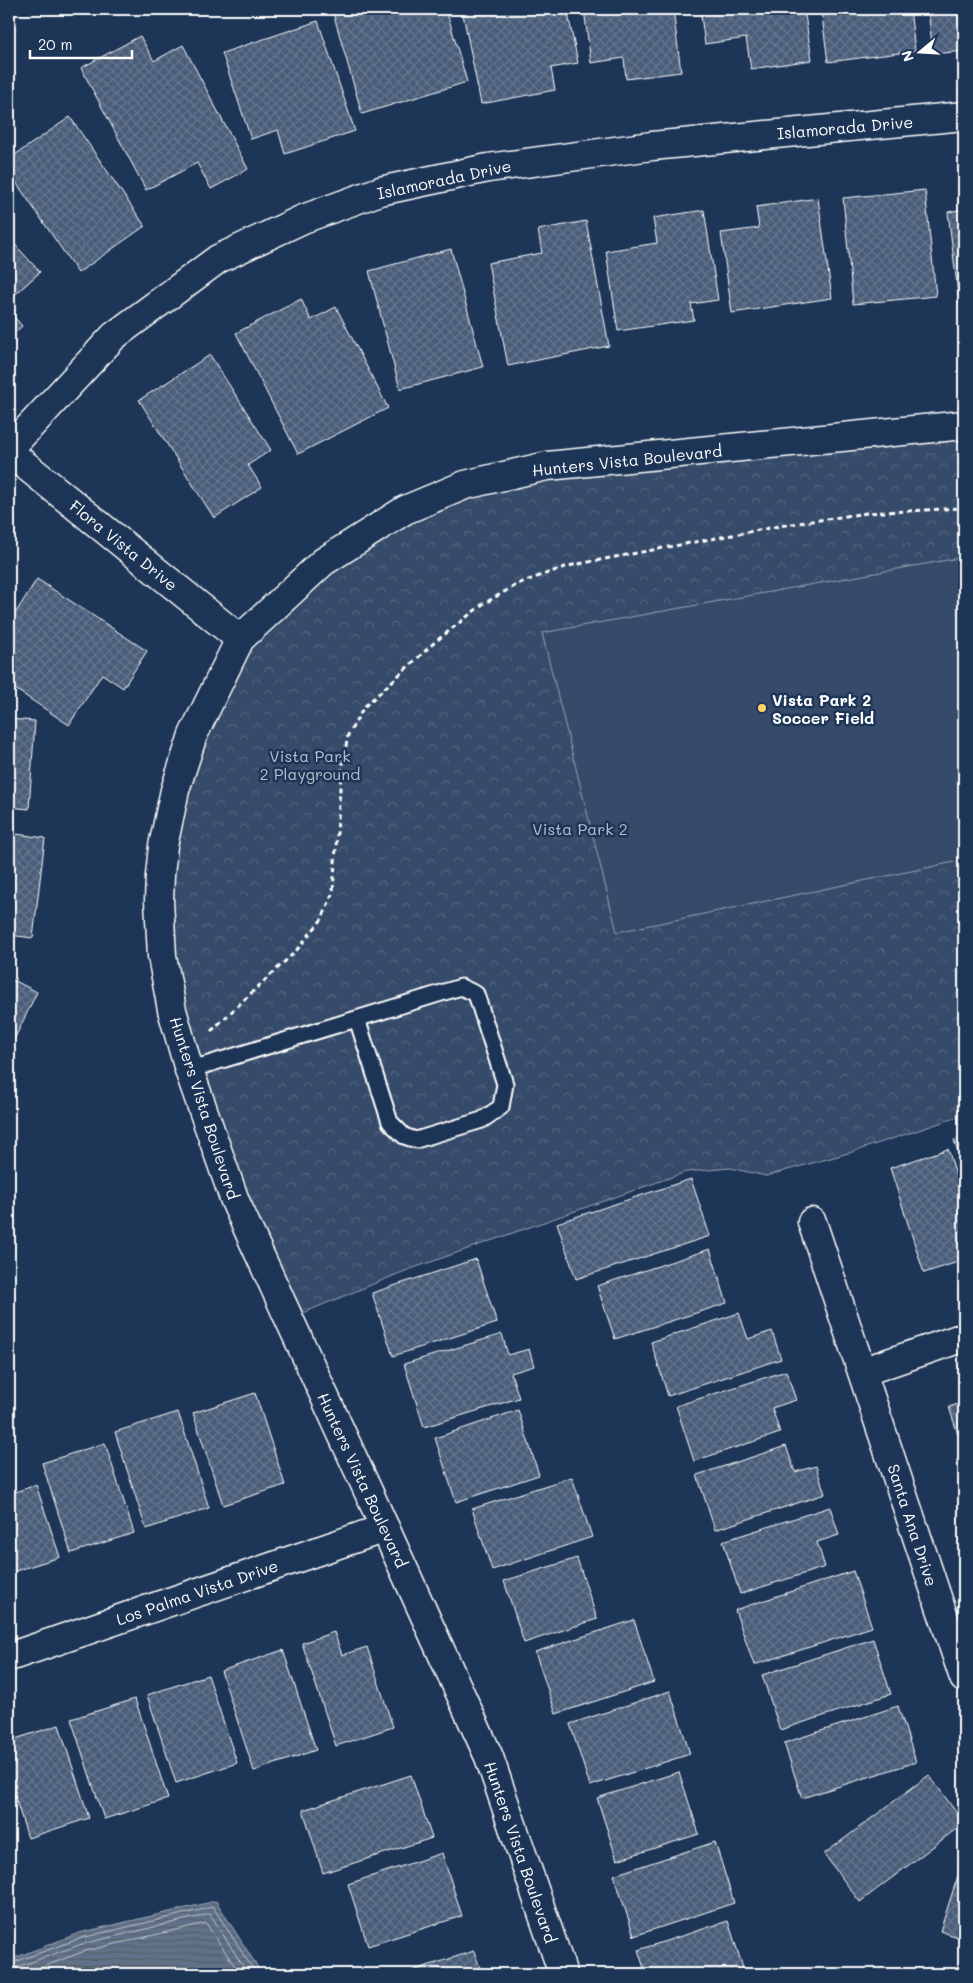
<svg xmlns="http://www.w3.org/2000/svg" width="973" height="1983" font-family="Mali,sans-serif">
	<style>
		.park { fill: url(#park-crowns); stroke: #9aa5b4 }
		.pitch { fill: #364b69; stroke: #9aa5b4 }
		.water { fill: url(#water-rules); stroke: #a0aab8 }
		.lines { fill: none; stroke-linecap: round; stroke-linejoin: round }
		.shore { stroke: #c0c7d0; stroke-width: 1 }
		.building { fill: url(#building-cross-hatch); stroke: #fff }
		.lane-casing { stroke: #fff; stroke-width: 19 }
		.street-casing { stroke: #fff; stroke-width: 31 }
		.secondary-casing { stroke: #fff; stroke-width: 31 }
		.path { stroke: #fff; stroke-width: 3; stroke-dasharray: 5 4; stroke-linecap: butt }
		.lane { stroke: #1d3557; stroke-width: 15 }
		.street { stroke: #1d3557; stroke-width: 28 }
		.secondary { stroke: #1d3557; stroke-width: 28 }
		.poi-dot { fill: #ffd166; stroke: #1d3557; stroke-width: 2 }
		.labels { text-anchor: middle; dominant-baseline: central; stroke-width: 5; stroke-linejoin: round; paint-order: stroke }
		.street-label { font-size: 16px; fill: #fff; stroke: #1d3557 }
		.poi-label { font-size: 16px; font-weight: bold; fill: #fff; stroke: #1d3557; text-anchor: start }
		.park-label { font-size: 16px; fill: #b9c0ca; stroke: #1d3557 }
	</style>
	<defs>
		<pattern id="park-crowns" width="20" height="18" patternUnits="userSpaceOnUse" patternTransform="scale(1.25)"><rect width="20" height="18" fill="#364b69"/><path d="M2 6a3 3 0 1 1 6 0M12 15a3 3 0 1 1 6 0" fill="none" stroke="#546680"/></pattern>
		<pattern id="water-rules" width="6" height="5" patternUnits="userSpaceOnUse" patternTransform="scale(1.25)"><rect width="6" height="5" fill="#617289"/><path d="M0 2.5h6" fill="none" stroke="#555d67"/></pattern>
		<pattern id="building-cross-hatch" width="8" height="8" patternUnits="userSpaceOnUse" patternTransform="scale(1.25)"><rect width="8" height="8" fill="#4a5d79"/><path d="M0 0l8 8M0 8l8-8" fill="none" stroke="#65758d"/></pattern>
	</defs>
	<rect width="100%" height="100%" fill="#1d3557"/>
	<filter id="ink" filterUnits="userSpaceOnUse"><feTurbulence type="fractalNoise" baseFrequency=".02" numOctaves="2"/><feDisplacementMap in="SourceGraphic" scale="10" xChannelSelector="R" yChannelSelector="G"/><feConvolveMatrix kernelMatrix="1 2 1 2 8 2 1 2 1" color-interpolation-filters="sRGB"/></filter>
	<g filter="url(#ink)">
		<path class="park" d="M964,425V1115L852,1152L766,1176L730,1168L686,1172L405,1271L288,1319L189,1070L160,875L240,639L323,562L465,485Z"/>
		<path class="pitch" d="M964,557V860L617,932L542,633Z"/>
		<path class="water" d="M216,1901L262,1974H9V1960L79,1933Z"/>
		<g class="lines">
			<path class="shore" d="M9,1964L81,1938L213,1907L256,1974
				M9,1970L82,1944L210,1914L248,1974
				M24,1974L85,1951L206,1923L240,1974"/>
		</g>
		<path class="building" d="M332,9H446L467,82L362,114Z
			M462,9H567L578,63L551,68L555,90L481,104Z
			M584,9H673L681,72L626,79L624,58L591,63Z
			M700,9H804L812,60L751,69L746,38L705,44Z
			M821,9H910L915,51L828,62Z
			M928,9H964V51L933,54Z
			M318,21L355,131L285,154L278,130L251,139L222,53Z
			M140,36L154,61L183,45L248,169L211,189L197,163L146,190L81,68Z
			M70,117L145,226L78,273L9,172V159Z
			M925,190L936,296L853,304L843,198Z
			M818,198L832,298L732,313L721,233L759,228L756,207Z
			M964,209V309L960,310L948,212Z
			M704,210L718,300L691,304L694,320L618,331L606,251L657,243L653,218Z
			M586,221L609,346L508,366L488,263L542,253L538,230Z
			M9,238L40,272L9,300Z
			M451,249L483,367L400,389L369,271Z
			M301,299L311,320L336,307L388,408L298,454L236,333Z
			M9,311L22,326L9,338Z
			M210,355L271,450L248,465L262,487L214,518L139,400Z
			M37,579L147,651L123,688L102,674L69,725L9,685V623Z
			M9,719L35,721L29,809L9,807Z
			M9,833L45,838L33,938L9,935Z
			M9,978L37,992L9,1050Z
			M964,1136V1171L954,1140Z
			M948,1149L964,1201V1260L924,1273L890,1168Z
			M691,1179L710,1236L576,1279L557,1223Z
			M710,1249L727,1303L615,1339L597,1286Z
			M476,1259L497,1323L393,1356L372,1293Z
			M739,1313L748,1339L772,1331L781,1359L668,1396L651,1342Z
			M502,1334L508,1355L529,1349L534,1366L511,1373L519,1398L424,1427L404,1364Z
			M786,1371L796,1400L772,1408L780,1433L694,1461L676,1406Z
			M255,1393L285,1485L223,1505L193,1413Z
			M964,1402V1453L949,1407Z
			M518,1410L539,1475L456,1502L435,1438Z
			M178,1412L209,1508L146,1529L115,1432Z
			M105,1443L134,1533L71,1553L42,1463Z
			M786,1446L795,1472L816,1466L825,1494L715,1530L697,1475Z
			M572,1477L592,1537L492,1570L472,1509Z
			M36,1485L60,1557L9,1573V1494Z
			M830,1507L839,1535L817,1542L825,1567L740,1594L723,1541Z
			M577,1558L597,1619L524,1643L504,1581Z
			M853,1571L872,1627L754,1665L735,1610Z
			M634,1620L654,1682L556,1714L535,1652Z
			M334,1632L342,1655L367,1647L393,1727L336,1746L302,1643Z
			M873,1639L891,1694L780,1730L762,1675Z
			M283,1650L316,1750L254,1771L221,1671Z
			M208,1675L237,1763L176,1783L147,1695Z
			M670,1691L690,1754L590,1786L570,1724Z
			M135,1699L168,1799L104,1819L71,1719Z
			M898,1706L916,1762L802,1798L784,1743Z
			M59,1725L89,1818L28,1838L9,1778V1741Z
			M679,1772L699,1834L617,1860L597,1798Z
			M411,1775L432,1838L323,1873L303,1810Z
			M929,1775L964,1823L860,1902L824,1854Z
			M715,1842L734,1903L634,1936L614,1875Z
			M442,1853L462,1916L368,1946L348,1884Z
			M964,1857V1939L940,1931Z
			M728,1921L745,1974H646L638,1950Z
			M474,1951L482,1974H402Z"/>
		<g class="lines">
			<defs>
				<path id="lane" d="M189,1070L461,987L476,994L505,1084L501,1107L482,1120L416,1140L404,1136L390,1122L357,1019"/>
				<path id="street" d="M9,449L114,336L218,259L303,219L380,191L488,168L652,146L964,116
					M9,452L240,639
					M812,1222L964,1678
					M862,1372L964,1337
					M9,1657L385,1528L489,1757L563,1974"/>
				<path id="secondary" d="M385,1528L235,1201L189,1070L172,1010L162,956L159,901L160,875L163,846L175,790L193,735L240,639L323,562L405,510L465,485L547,466L964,425"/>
			</defs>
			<use href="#lane" class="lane-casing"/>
			<use href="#street" class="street-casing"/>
			<use href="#secondary" class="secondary-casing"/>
			<path class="path" d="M211,1031L296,951L322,919L333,892L341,774L348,735L364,707L435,642L483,604L520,583L568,566L785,525L867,513L964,508"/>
			<use href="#lane" class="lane"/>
			<use href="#street" class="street"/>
			<use href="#secondary" class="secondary"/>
		</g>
	</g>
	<circle class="poi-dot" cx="762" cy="708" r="5"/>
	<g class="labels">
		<g class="street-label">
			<text transform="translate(845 127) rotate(-5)">Islamorada Drive</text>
			<text transform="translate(444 179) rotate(-12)">Islamorada Drive</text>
			<text transform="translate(627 460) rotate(-6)">Hunters Vista Boulevard</text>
			<text transform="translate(124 545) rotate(39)">Flora Vista Drive</text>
			<text transform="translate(205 1108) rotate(72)">Hunters Vista Boulevard</text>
			<text transform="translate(363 1480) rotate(65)">Hunters Vista Boulevard</text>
			<text transform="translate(913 1525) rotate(72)">Santa Ana Drive</text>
			<text transform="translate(197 1592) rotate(-19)">Los Palma Vista Drive</text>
			<text transform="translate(521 1852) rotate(71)">Hunters Vista Boulevard</text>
		</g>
		<g class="poi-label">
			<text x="772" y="699">Vista Park 2<tspan x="772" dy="18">Soccer Field</tspan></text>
		</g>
		<g class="park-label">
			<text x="310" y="755">Vista Park<tspan x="310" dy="18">2 Playground</tspan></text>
			<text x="580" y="828">Vista Park 2</text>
		</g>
	</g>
	<rect width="973" height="1983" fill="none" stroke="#1d3557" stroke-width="30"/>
	<rect x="15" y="15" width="943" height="1953" fill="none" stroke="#fff" stroke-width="2" filter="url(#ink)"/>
	<g transform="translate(920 52) rotate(252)" stroke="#1d3557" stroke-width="4" paint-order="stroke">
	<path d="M0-4L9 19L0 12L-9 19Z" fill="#ffffff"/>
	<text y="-8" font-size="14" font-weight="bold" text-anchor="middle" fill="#ffffff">N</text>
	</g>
	<path d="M30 50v8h102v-8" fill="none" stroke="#ffffff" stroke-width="2.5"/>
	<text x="38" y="50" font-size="15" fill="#ffffff" stroke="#1d3557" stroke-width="4" paint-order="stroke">20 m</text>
</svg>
